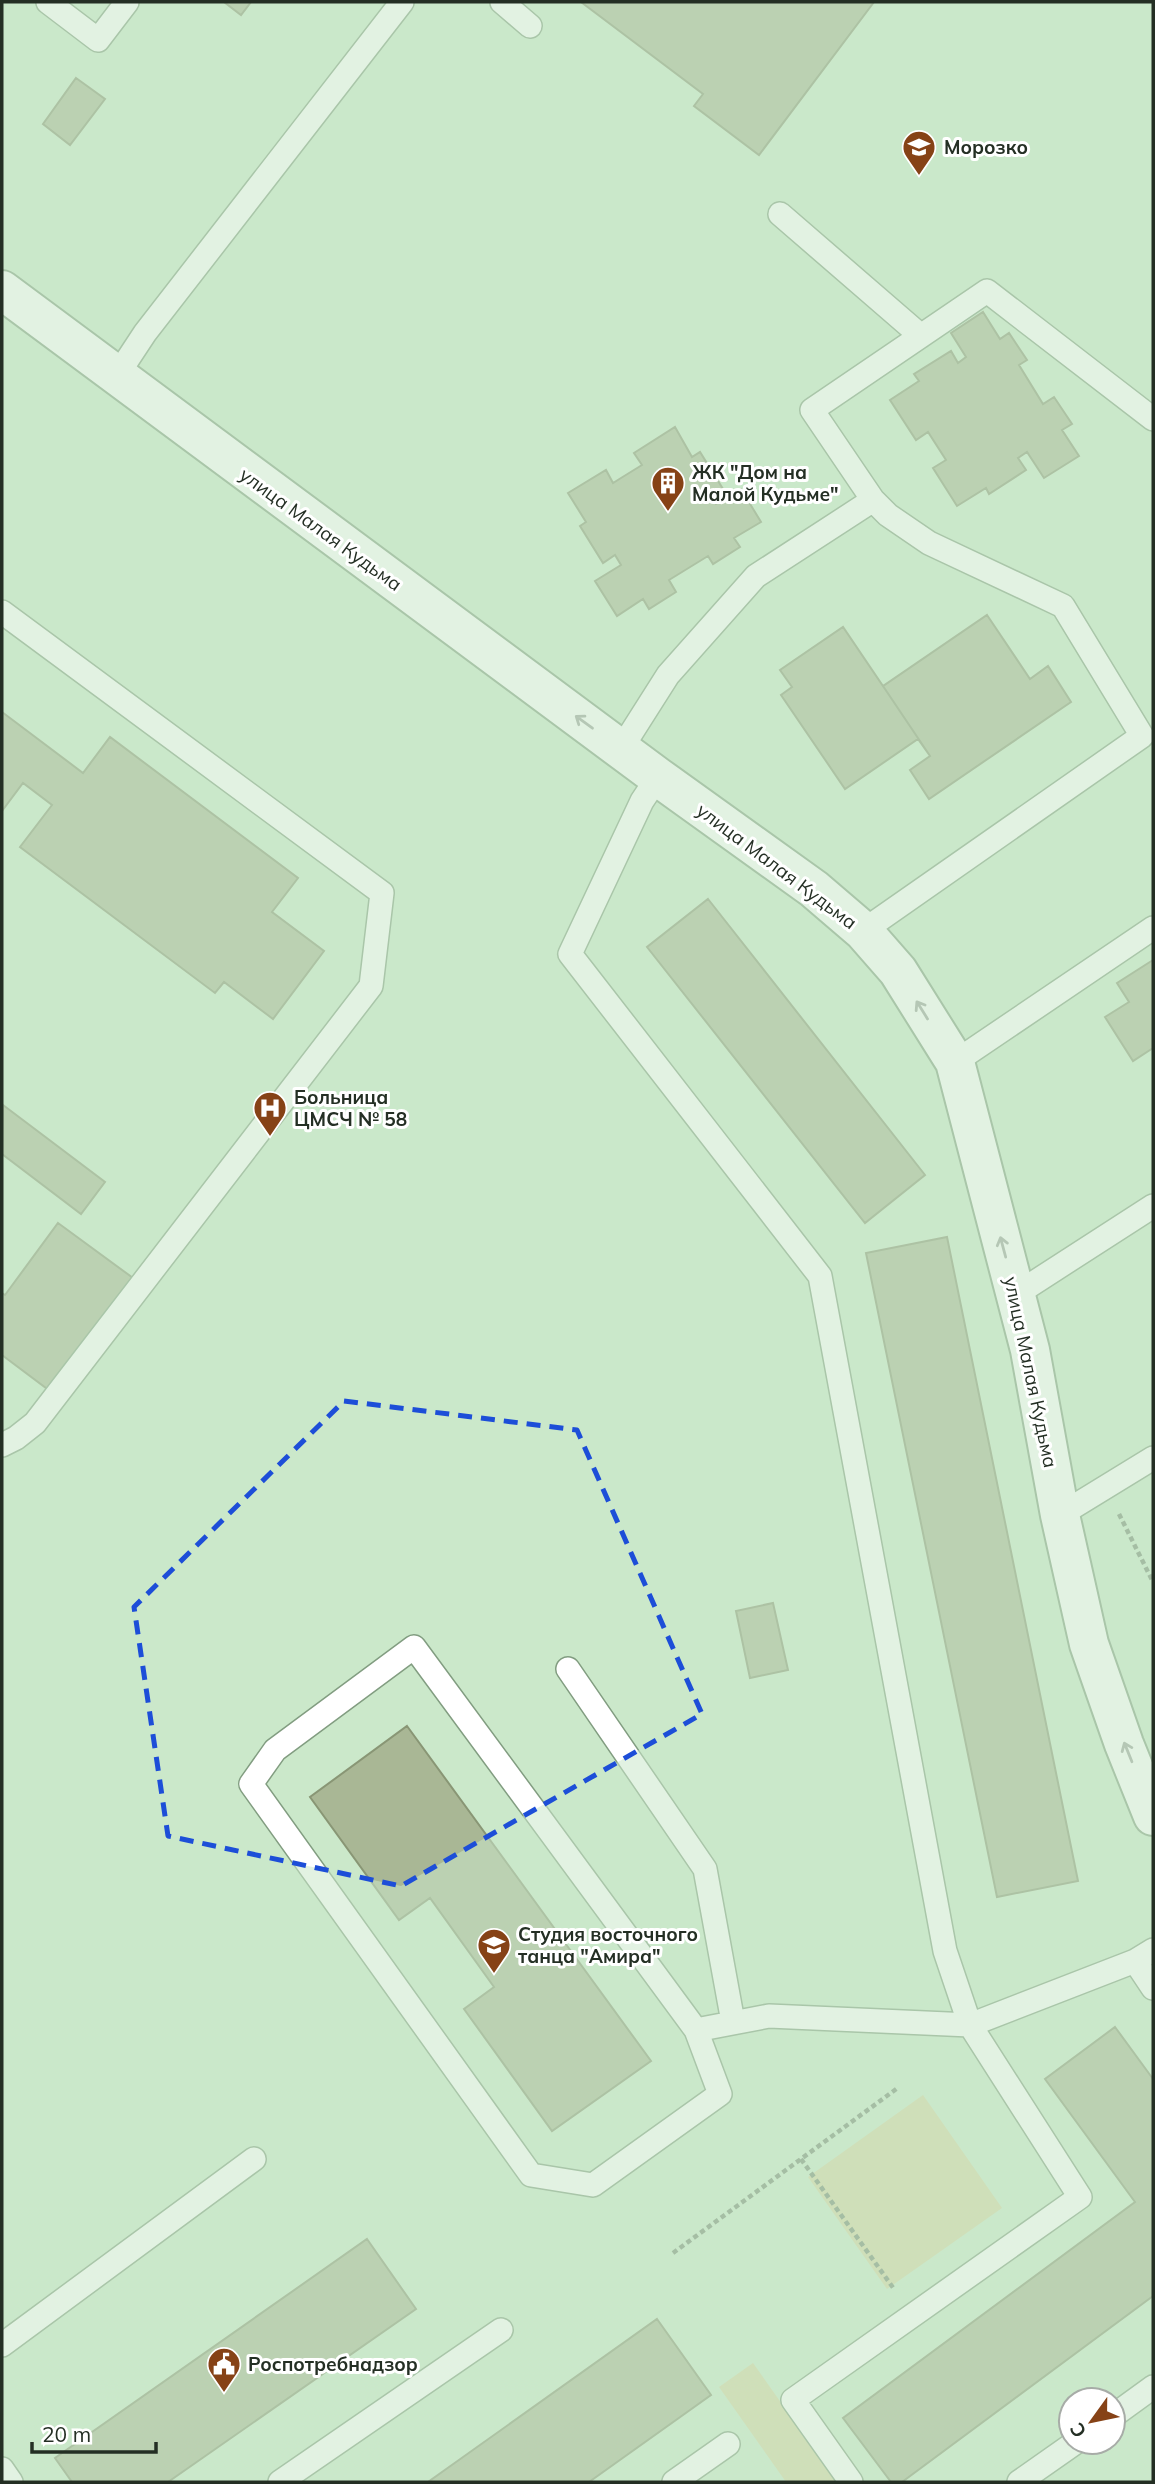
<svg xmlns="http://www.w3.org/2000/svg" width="1155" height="2484" font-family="Mulish,sans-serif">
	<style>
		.green { fill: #d6d5a4 }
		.building { fill: #a9b795; stroke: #899675; stroke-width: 2 }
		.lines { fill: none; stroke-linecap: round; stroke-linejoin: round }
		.service-casing { stroke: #829d81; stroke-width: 26 }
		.minor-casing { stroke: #829d81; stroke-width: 42 }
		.path { stroke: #788c77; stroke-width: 4.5; stroke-dasharray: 5 3.5; stroke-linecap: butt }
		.service { stroke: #fff; stroke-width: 23 }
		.minor { stroke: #fff; stroke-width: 38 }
		.oneway { stroke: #9ca19c }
		.marked { fill: none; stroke: #1d4ed8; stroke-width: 5; stroke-dasharray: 14 9; stroke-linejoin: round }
		.labels { text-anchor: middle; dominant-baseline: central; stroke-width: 6; stroke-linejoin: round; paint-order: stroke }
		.poi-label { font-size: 19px; font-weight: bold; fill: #242f24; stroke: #fff; text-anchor: start }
		.street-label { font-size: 19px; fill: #242f24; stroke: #fff }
	</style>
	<rect width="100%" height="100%" fill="#cbe8ca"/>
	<path class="green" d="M923,2095L1002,2208L887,2289L808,2177Z
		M753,2363L837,2482H786L719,2387Z"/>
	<path class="building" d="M224,2H251L241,15Z
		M581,2H874L759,155L694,106L703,94Z
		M76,78L105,99L70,145L43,124Z
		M983,312L1000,339L1009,333L1027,360L1019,365L1043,404L1054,397L1072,424L1062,430L1079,456L1044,478L1027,452L1018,458L1026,470L989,494L986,488L957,506L933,468L946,460L928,432L916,440L890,400L919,381L914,374L951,351L958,363L966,357L951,333Z
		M675,427L692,457L700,452L723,489L711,496L716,504L741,489L761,522L734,538L740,547L713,564L708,556L669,580L676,592L649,609L643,599L617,616L595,581L621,565L615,555L603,563L580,526L586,522L568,493L606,470L613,483L621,478L642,465L634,453Z
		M987,615L1030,679L1048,666L1071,702L929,799L910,770L930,756L883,686Z
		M987,615L1030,679L1048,666L1071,702L929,799L910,770L930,756L918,739L845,789L781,695L792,687L780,670L843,627L883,686Z
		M2,712L83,773L110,737L298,878L272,912L324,951L273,1019L224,982L215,993L20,847L52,805L23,783L2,811Z
		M708,899L925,1175L865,1223L647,947Z
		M1153,960V1048L1133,1061L1105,1017L1129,1002L1117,983Z
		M3,1105L105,1182L81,1214L2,1154Z
		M58,1223L133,1278L50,1391L2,1355V1293L5,1295Z
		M947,1237L1078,1881L997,1897L866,1253Z
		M773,1603L788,1670L750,1678L736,1611Z
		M407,1726L651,2061L552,2131L464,2009L494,1987L430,1898L399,1920L310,1797Z
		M1115,2027L1153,2079V2296L902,2482H891L843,2418L1135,2202L1045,2079Z
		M367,2239L416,2309L168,2482H72L55,2458Z
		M657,2319L711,2395L589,2482H428Z"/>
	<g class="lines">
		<defs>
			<path id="service" d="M48,2L98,40L127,2
				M502,2L530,26
				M780,214L921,336
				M116,377L145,333L402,2
				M873,500L812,410L987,291L1153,419
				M2,612L382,893L371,986L35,1423L16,1438L2,1445
				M621,749L668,675L756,576L873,500L888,515L929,543L1063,606L1142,736L863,931
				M658,777L642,801L570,954L820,1276L945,1951L970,2025L1080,2197L793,2400L851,2482
				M955,1062L1153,928
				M1015,1295L1153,1206
				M1060,1515L1153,1458
				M568,1669L705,1869L733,2022
				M1135,1961L1153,1988
				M696,2030L720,2094L593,2185L531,2175L251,1784L275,1750L414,1647L696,2030L769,2016L970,2025L1135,1961L1153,1950
				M2,2345L254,2159
				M1113,2416L1153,2387
				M2,2469L11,2482
				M280,2482L501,2330
				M674,2482L728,2444
				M1019,2482L1076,2442"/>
			<path id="minor" d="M2,290L658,777L814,889L863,931L898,971L955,1062L1030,1350L1060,1515L1089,1644L1124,1744L1153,1816"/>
		</defs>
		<use href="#service" class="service-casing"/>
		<use href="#minor" class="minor-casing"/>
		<path class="path" d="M1119,1514L1153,1582
			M801,2159L894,2289
			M673,2253L899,2087"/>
		<use href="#service" class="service"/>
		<use href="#minor" class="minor"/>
	</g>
	<defs><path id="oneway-shaft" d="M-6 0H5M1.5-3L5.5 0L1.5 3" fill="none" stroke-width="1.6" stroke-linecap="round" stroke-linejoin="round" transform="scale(1.75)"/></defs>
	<g class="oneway">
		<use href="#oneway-shaft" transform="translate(584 722) rotate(-144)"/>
		<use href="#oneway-shaft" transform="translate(922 1010) rotate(-122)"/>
		<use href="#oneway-shaft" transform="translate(1003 1247) rotate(-105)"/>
		<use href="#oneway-shaft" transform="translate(1128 1752) rotate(-112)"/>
	</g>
	<path d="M0 0H1155V2484H0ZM344,1401L577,1430L702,1714L401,1886L168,1836L134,1607Z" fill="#cbe8ca" fill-opacity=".55" fill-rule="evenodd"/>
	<path class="marked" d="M344,1401L577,1430L702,1714L401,1886L168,1836L134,1607Z"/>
	<defs>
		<symbol id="school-pin" viewBox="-11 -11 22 30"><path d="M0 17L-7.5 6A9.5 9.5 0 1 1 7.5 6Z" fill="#864216" stroke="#fff"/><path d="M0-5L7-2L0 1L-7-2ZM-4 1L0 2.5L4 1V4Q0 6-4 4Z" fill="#fff"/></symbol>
		<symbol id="building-pin" viewBox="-11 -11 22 30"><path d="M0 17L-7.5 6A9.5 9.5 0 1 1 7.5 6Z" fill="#864216" stroke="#fff"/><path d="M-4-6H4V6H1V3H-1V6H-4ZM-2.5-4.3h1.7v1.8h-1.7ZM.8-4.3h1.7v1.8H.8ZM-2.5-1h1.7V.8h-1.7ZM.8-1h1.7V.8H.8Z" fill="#fff"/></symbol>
		<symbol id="hospital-pin" viewBox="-11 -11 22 30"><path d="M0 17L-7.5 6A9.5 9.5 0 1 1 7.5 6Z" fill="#864216" stroke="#fff"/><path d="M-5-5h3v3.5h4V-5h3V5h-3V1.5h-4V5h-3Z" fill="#fff"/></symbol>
		<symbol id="civic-pin" viewBox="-11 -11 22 30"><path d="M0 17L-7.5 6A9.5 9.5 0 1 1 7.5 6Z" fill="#864216" stroke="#fff"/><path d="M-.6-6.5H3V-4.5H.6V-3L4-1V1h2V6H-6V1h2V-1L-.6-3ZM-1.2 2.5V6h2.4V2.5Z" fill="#fff"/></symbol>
	</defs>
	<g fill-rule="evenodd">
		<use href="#school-pin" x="900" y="128" width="38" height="52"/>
		<use href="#building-pin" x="649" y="464" width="38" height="52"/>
		<use href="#hospital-pin" x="251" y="1089" width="38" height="52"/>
		<use href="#school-pin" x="475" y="1926" width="38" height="52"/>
		<use href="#civic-pin" x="205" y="2345" width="38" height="52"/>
	</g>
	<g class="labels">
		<g class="poi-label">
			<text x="944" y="147">Морозко</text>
			<text x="692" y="472">ЖК "Дом на<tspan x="692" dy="22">Малой Кудьме"</tspan></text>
			<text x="294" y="1097">Больница<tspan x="294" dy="22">ЦМСЧ № 58</tspan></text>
			<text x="518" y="1934">Студия восточного<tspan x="518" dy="22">танца "Амира"</tspan></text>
			<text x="248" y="2364">Роспотребнадзор</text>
		</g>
		<g class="street-label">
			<text transform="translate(321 529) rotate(36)">улица Малая Кудьма</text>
			<text transform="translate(777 866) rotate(37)">улица Малая Кудьма</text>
			<text transform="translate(1031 1372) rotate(78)">улица Малая Кудьма</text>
		</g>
	</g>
	<rect width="1155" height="2484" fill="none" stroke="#242f24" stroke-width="7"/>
	<g transform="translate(1092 2421) rotate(237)"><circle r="33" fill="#ffffff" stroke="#a7aca7" stroke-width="2"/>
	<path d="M0-5L12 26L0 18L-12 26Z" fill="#864216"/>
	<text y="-10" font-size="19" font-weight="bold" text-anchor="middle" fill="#242f24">С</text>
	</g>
	<path d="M32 2442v10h124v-10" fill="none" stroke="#242f24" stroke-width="3.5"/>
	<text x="42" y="2442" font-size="21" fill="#242f24" stroke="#ffffff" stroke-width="5" paint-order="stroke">20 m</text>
</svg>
